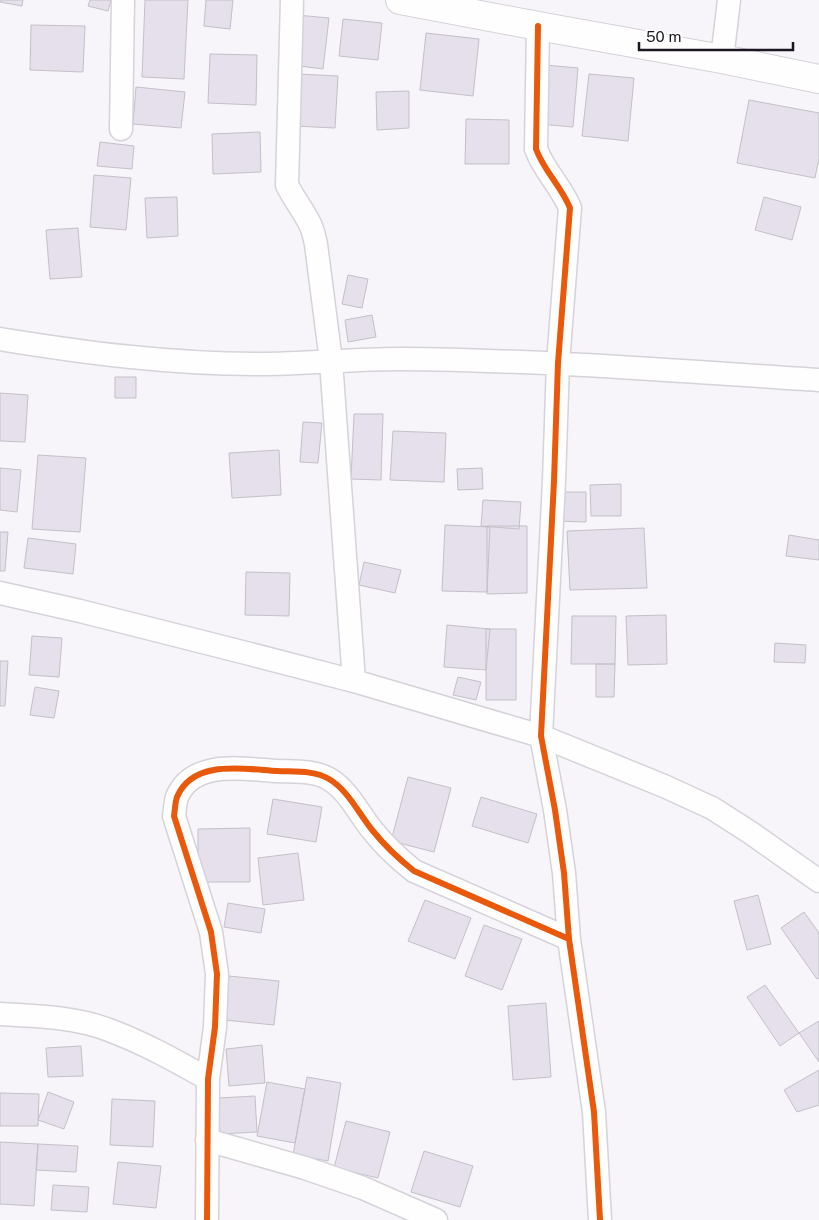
<svg xmlns="http://www.w3.org/2000/svg" width="819" height="1220" font-family="'Public Sans',sans-serif">
	<style>
		.building { fill: #e5e0ec; stroke: #c3c0c7 }
		.lines { fill: none; stroke-linecap: round; stroke-linejoin: round }
		.minor-casing { stroke: #d5d2d9; stroke-width: 25 }
		.tertiary-casing { stroke: #d5d2d9; stroke-width: 30 }
		.minor { stroke: #fefefe; stroke-width: 22 }
		.tertiary { stroke: #fefefe; stroke-width: 28 }
		.cycleway-casing { stroke: #fff; stroke-width: 9 }
		.cycleway { stroke: #e8590c; stroke-width: 6 }
	</style>
	<rect width="100%" height="100%" fill="#f7f5f9"/>
	<path class="building" d="M0,0H23L22,6L0,2Z
		M90,0H111L108,11L88,6Z
		M145,0H188L184,79L142,77Z
		M206,0H233L230,29L204,26Z
		M297,15L329,18L323,69L292,65Z
		M343,19L382,23L378,60L339,56Z
		M31,25L85,26L83,72L30,70Z
		M426,33L479,39L473,96L420,90Z
		M210,54L257,55L256,105L208,103Z
		M545,65L578,68L573,127L539,124Z
		M298,74L338,76L335,128L294,126Z
		M589,74L634,78L628,141L582,136Z
		M136,87L185,92L181,128L133,124Z
		M409,91V128L377,130L376,92Z
		M749,100L819,113V158L815,178L737,163Z
		M466,119L509,120V164H465Z
		M260,132L261,172L213,174L212,134Z
		M100,142L134,146L132,169L97,166Z
		M94,175L131,178L126,230L90,227Z
		M177,197L178,236L147,238L145,198Z
		M764,197L801,207L792,240L755,230Z
		M78,228L82,277L50,279L46,230Z
		M348,275L368,279L362,308L342,304Z
		M372,315L376,337L348,342L345,320Z
		M115,377H136V398H115Z
		M0,393L28,395L25,442L0,441Z
		M354,414H383L381,480L351,479Z
		M303,422L322,423L318,463L300,462Z
		M393,431L446,433L444,482L390,480Z
		M279,450L281,495L232,498L229,453Z
		M38,455L86,458L80,532L32,529Z
		M0,468L21,470L17,512L0,510Z
		M482,468L483,489L458,490L457,469Z
		M621,484V516H591L590,485Z
		M555,492H586V522L555,521Z
		M483,500L521,502L519,529L481,526Z
		M445,525L490,527L487,592L442,591Z
		M487,526H527V593L487,594Z
		M644,528L647,588L570,590L567,531Z
		M0,532H8L5,571H0Z
		M789,535L819,540V560L786,556Z
		M28,538L76,544L73,574L24,568Z
		M364,562L401,570L395,593L359,585Z
		M246,572L290,573L289,616L245,615Z
		M666,615L667,664L628,665L626,616Z
		M572,616H616L615,664H571Z
		M447,625L490,629L486,670L444,667Z
		M486,629H516V700H486Z
		M32,636L62,638L59,677L29,675Z
		M775,643L806,645L805,663L774,662Z
		M0,661H8L5,706H0Z
		M596,664H615L614,697H596Z
		M458,677L481,682L476,700L453,695Z
		M35,687L59,691L54,718L30,715Z
		M408,777L451,788L434,852L391,841Z
		M481,797L537,814L528,843L472,826Z
		M273,799L322,807L316,842L267,834Z
		M250,828V882H198V829Z
		M298,853L304,900L263,905L258,858Z
		M758,895L771,944L747,950L734,901Z
		M425,900L471,918L455,959L408,941Z
		M228,903L265,909L261,933L224,927Z
		M804,912L819,933V978L817,979L781,928Z
		M484,925L522,939L502,990L465,976Z
		M229,976L279,981L274,1025L224,1020Z
		M765,985L799,1033L780,1046L747,997Z
		M546,1003L551,1077L513,1080L508,1006Z
		M819,1021V1062L799,1033Z
		M262,1045L265,1083L229,1086L226,1049Z
		M81,1046L83,1076L48,1077L46,1048Z
		M819,1070V1105L797,1112L784,1090Z
		M307,1077L341,1083L328,1161L293,1155Z
		M267,1082L305,1089L295,1143L257,1136Z
		M48,1092L74,1102L64,1129L38,1120Z
		M0,1093L39,1094L38,1126H0Z
		M255,1096L257,1132L220,1134L218,1098Z
		M112,1099L155,1101L153,1147L110,1145Z
		M346,1121L390,1132L378,1178L334,1168Z
		M0,1142L38,1144L34,1206L0,1204Z
		M38,1144L78,1146L76,1172L36,1170Z
		M424,1151L473,1166L460,1207L411,1192Z
		M118,1162L161,1166L156,1208L113,1204Z
		M53,1185L89,1187L87,1212L51,1210Z"/>
	<g class="lines">
		<defs>
			<path id="minor" d="M292,0L287,185C294,199 303,210 310,224C314,233 316,242 317,252L331,361L354,681
				M538,26L536,149C544,171 561,186 570,208L558,363L554,481L541,736L555,810L564,873L569,939L594,1112L600,1220
				M722,59L729,0
				M121,129L123,0
				M0,339C86,353 171,364 258,364C305,364 352,359 399,359C539,360 679,371 819,380
				M0,593L80,611L250,654L354,681L541,736L664,786L712,808L751,833L819,881
				M0,1014C36,1016 75,1017 109,1030C144,1043 176,1061 208,1079
				M207,1140L305,1168L363,1188L436,1220
				M207,1220L208,1079L215,1027L217,974L211,932L174,816C175,810 175,803 177,797C193,759 244,769 277,771C293,772 314,770 329,779C348,790 359,814 373,831C385,846 399,859 414,871L569,939"/>
			<path id="tertiary" d="M400,0L538,26L722,59L819,79"/>
		</defs>
		<use href="#minor" class="minor-casing"/>
		<use href="#tertiary" class="tertiary-casing"/>
		<use href="#minor" class="minor"/>
		<use href="#tertiary" class="tertiary"/>
		<defs>
			<path id="cycleway" d="M538,26L536,149C544,171 561,186 570,208L558,363L554,481L541,736L555,810L564,873L569,939L594,1112L600,1220
				M207,1220L208,1079L215,1027L217,974L211,932L174,816C175,810 175,803 177,797C193,759 244,769 277,771C293,772 314,770 329,779C348,790 359,814 373,831C385,846 399,859 414,871L569,939"/>
		</defs>
		<use href="#cycleway" class="cycleway-casing"/>
		<use href="#cycleway" class="cycleway"/>
	</g>
	<path d="M639 42v8h154v-8" fill="none" stroke="#1b1621" stroke-width="2.5"/>
	<text x="646" y="42" font-size="15" fill="#1b1621" stroke="#ffffff" stroke-width="4" paint-order="stroke">50 m</text>
</svg>
